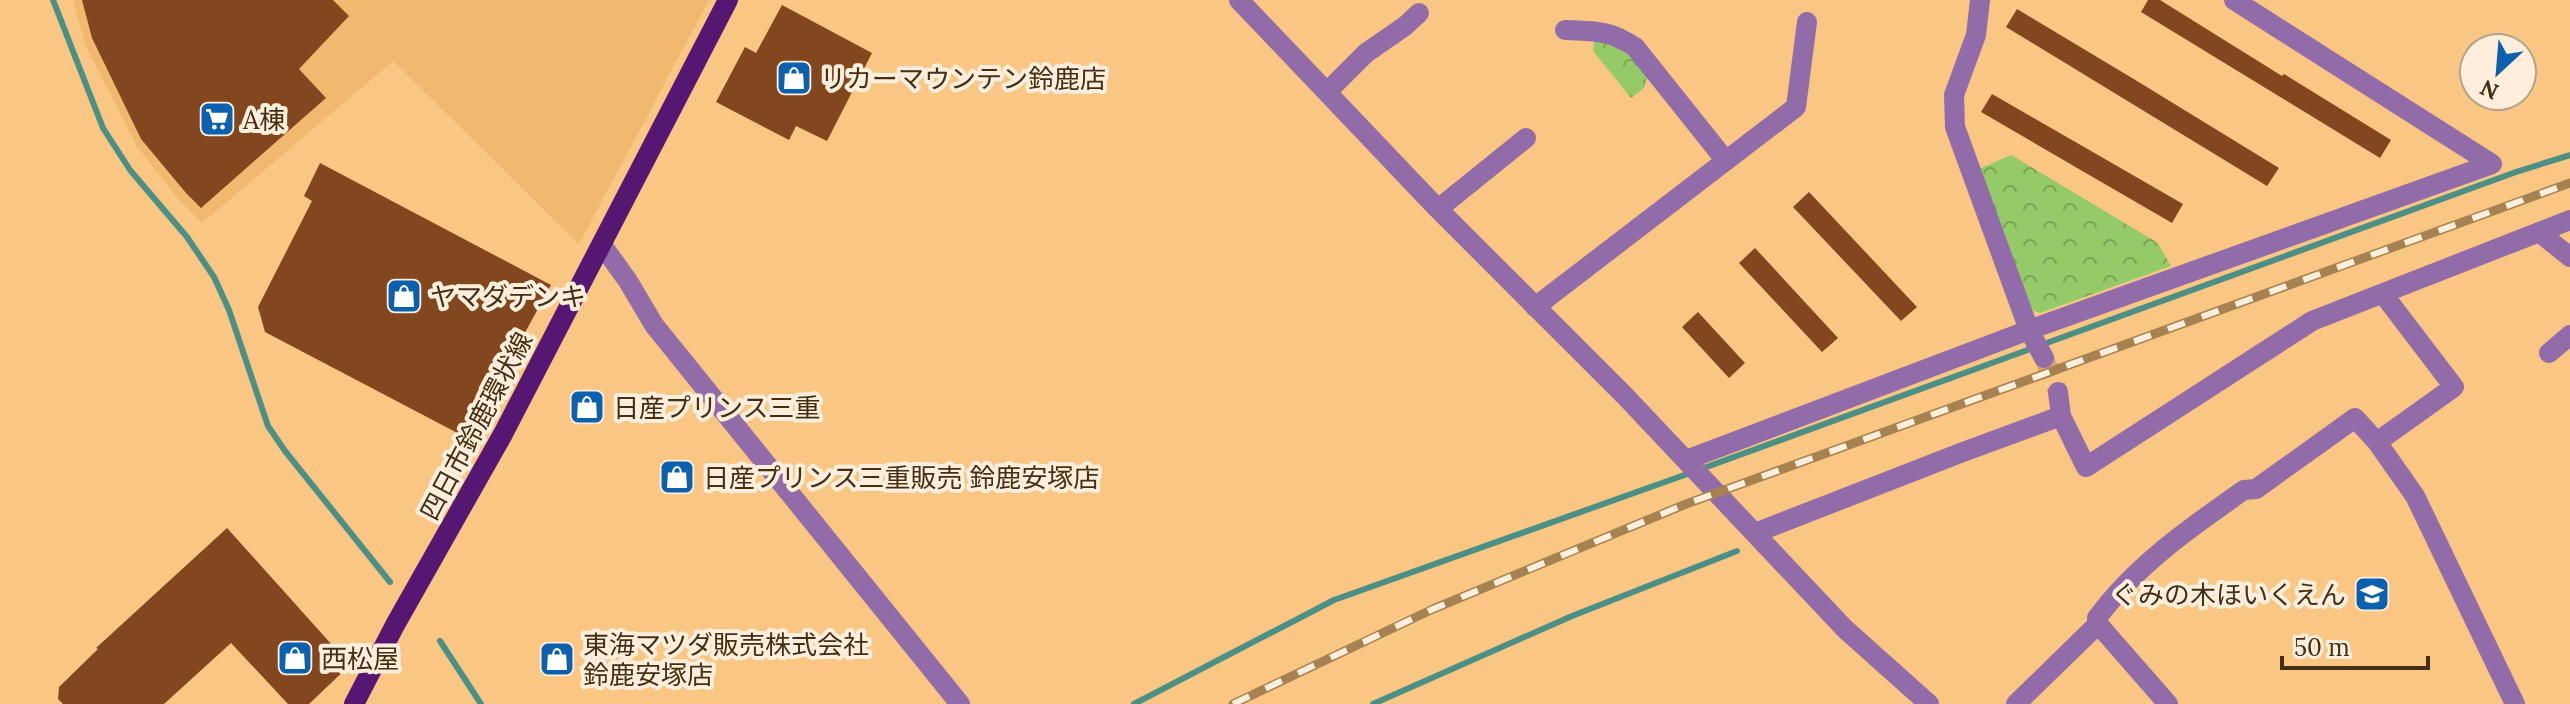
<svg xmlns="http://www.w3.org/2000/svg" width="2570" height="704" font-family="Lora,'Noto Sans JP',serif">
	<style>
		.built { fill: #f1b96f }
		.forest { fill: url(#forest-crowns) }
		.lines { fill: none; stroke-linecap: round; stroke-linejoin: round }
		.stream { stroke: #4c9085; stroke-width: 6 }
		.building { fill: #82471e }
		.minor-tunnel { stroke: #d5a86d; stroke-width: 20; stroke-dasharray: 20 10; stroke-linecap: butt }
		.minor { stroke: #926ca8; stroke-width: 20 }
		.major { stroke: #561772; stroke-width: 20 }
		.rail-casing { stroke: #a78251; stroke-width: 9 }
		.rail { stroke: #feeedb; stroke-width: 6; stroke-dasharray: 18; stroke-linecap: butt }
		.labels { text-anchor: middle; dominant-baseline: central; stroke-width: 8; stroke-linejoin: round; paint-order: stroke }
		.poi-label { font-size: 26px; fill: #442f14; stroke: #feeedb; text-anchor: start }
		.street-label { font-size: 26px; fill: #442f14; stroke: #feeedb }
	</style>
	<defs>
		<pattern id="forest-crowns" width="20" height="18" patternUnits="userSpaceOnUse" patternTransform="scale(2)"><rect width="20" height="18" fill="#94cb68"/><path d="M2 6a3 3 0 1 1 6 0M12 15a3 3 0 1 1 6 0" fill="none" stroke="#7aa554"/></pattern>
	</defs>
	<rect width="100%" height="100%" fill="#f9c683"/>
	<path class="built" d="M73,0H709L579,244L393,61L202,223L179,200L136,145L85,44Z"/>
	<path class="forest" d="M1594,40C1621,45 1631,55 1647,77L1644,88L1631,98L1593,51Z
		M2011,155L2158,243L2171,266L2040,313L2032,310L1979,171L1981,168Z"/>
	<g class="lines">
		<path class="stream" d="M53,0L103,128L130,170L187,237L214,277L229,310L268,426L285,451L390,582
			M1701,469L2516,172L2570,155
			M440,641L481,704
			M1134,704L1334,600L1690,473
			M1373,704L1572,616L1737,551"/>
	</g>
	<path class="building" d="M82,0H333L349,16L299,69L326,98L201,208L186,193L141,139L92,38Z
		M2148,0H2160L2282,76L2284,74L2391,140L2380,158L2141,12Z
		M782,5L872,53L827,141L796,126L789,140L716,102L745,47L756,53Z
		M2017,9L2137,81L2279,168L2267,186L2006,27Z
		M1992,94L2183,204L2172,223L1981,112Z
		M320,163L551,285L516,349L513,346L465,437L265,332L258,307L312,201L304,196Z
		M1809,192L1917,307L1901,321L1793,207Z
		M1755,248L1838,338L1822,352L1739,263Z
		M1698,312L1745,363L1729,378L1682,327Z
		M227,528L350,665L309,704H288L231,643L164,704H63L58,699L59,687L98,649L96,648Z"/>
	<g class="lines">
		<path class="minor-tunnel" d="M2044,358L2058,392"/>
		<path class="minor" d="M1239,0L1438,209L1626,397L1845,629L1929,704
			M1980,0L1976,35L1954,95L1955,127L2029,330L2044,358
			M1565,30C1595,31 1609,30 1635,47L1726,161
			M1327,92L1366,53L1405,26L1419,13
			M1438,209L1526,138
			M2539,232L2570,257
			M602,245L628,281L654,325L960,704
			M2383,294L2454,387L2377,442L2415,496L2515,704
			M1535,307L1796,107L1807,22
			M2549,353L2570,335
			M2058,392L2061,416
			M1686,460L2029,330L2492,164L2234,0
			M1755,533L1963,452L2061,416L2086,467L2312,321L2570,220
			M2098,624L2097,618C2136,565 2191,527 2244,490L2256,489L2355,418L2377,442
			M2016,704L2098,624L2168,704"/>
		<path class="major" d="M354,704L395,625L503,434L728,0"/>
		<defs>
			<path id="rail" d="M1233,704L1433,609L1686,504L2570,183"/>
		</defs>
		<use href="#rail" class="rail-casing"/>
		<use href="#rail" class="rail"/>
	</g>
	<defs>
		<symbol id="shop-square" viewBox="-11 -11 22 22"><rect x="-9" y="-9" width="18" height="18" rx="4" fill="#0c61af" stroke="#feeedb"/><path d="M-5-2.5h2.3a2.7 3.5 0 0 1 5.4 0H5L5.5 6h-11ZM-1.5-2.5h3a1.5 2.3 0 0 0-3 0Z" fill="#fff"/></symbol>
		<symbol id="supermarket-square" viewBox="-11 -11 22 22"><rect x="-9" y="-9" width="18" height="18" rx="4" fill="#0c61af" stroke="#feeedb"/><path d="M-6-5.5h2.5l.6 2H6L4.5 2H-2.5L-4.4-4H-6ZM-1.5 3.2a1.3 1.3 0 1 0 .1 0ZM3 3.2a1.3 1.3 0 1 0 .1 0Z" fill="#fff"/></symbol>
		<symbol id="school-square" viewBox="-11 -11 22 22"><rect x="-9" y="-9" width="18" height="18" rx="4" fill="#0c61af" stroke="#feeedb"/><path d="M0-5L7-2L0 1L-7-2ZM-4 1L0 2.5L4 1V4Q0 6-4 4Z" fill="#fff"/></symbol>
	</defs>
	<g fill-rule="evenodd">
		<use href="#shop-square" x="774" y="58" width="40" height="40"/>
		<use href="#supermarket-square" x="197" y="99" width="40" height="40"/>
		<use href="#shop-square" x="384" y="276" width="40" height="40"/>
		<use href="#shop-square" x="567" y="387" width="40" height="40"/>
		<use href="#shop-square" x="657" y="457" width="40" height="40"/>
		<use href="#school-square" x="2352" y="574" width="40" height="40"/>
		<use href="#shop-square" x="275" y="638" width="40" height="40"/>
		<use href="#shop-square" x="537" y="639" width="40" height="40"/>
	</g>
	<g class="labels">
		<g class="poi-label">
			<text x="820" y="78">リカーマウンテン鈴鹿店</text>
			<text x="243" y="119">A棟</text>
			<text x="430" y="296">ヤマダデンキ</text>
			<text x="613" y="407">日産プリンス三重</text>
			<text x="703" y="477">日産プリンス三重販売 鈴鹿安塚店</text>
			<text x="2346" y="594" text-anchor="end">ぐみの木ほいくえん</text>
			<text x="583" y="644">東海マツダ販売株式会社<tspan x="583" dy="30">鈴鹿安塚店</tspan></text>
			<text x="321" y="658">西松屋</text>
		</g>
		<g class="street-label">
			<text transform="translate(476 426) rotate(-62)">四日市鈴鹿環状線</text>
		</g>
	</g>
	<g transform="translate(2498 72) rotate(206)"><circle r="38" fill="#feeedb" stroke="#b4a28b" stroke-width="2"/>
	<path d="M0-6L14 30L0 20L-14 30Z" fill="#0c61af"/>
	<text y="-12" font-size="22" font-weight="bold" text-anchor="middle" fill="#442f14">N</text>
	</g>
	<path d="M2282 656v12h146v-12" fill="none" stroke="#442f14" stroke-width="4"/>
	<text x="2294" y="656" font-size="24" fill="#442f14" stroke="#feeedb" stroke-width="6" paint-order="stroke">50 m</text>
</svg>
